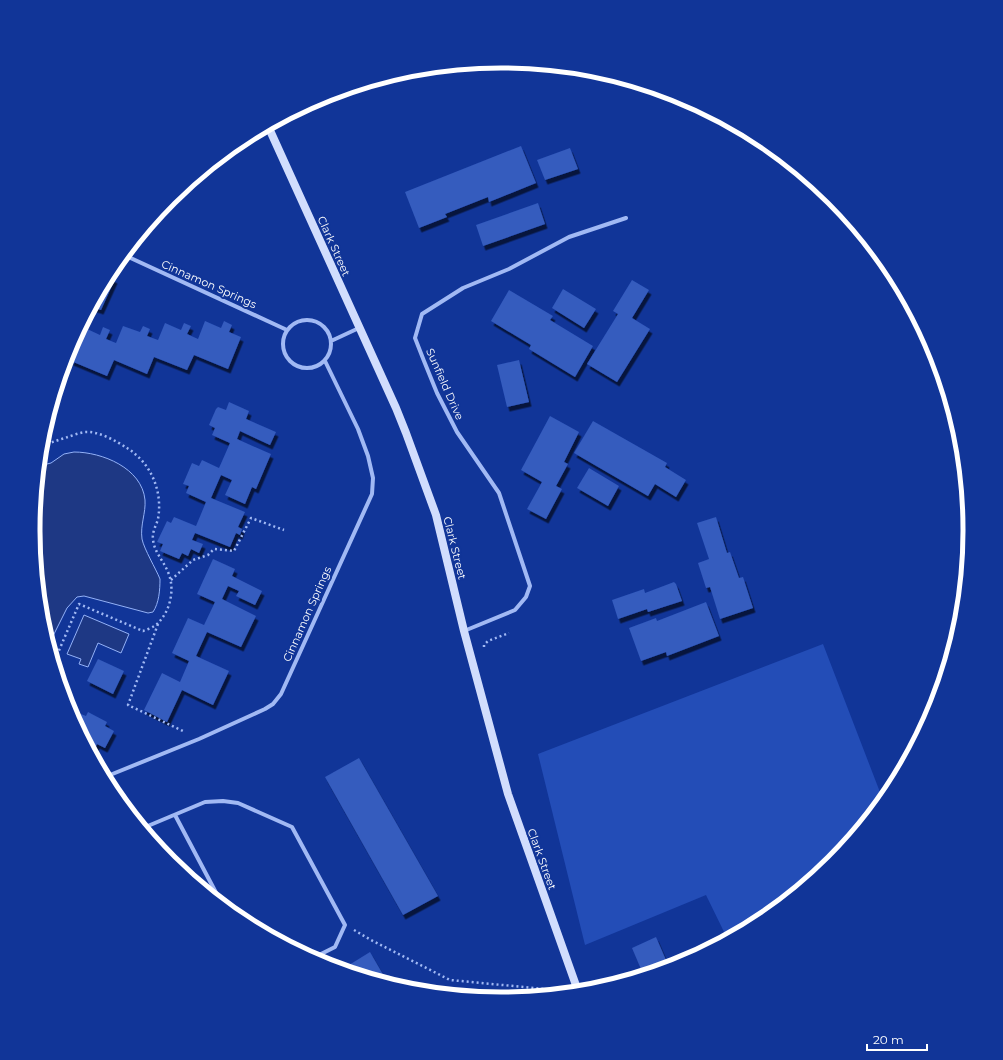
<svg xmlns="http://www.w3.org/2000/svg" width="1003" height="1060" font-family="Montserrat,sans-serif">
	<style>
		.green { fill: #234db7 }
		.water { fill: #1e3884; stroke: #93b1f7 }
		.building { fill: #345bbe; filter: url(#shadow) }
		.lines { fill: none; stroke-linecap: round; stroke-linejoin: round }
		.path { stroke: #a1b9f4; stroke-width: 2.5; stroke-dasharray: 2 3; stroke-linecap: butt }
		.street { stroke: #a1b9f4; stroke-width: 4 }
		.secondary { stroke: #d1ddfd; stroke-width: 8 }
		.labels { text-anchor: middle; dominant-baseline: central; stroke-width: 4; stroke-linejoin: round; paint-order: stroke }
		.street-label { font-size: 11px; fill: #fff; stroke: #113598 }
		.rim { fill: none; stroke: #fff; stroke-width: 5 }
	</style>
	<defs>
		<filter id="shadow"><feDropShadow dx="2.5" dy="4.5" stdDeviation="0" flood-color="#0009"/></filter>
	</defs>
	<rect width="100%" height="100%" fill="#113598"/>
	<path class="green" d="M823,644L883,800L833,861L762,920L727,938L706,895L585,945L538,754Z"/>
	<path class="water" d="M74,452C102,452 142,468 145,500C146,513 140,525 142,539C144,549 156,569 160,579C160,590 159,603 153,612L148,613L84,596L77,597L67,608L49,644L42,621L33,530L39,466L51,463L64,454Z
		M84,615L129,634L121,653L98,643L88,667L79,664L81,659L67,654Z"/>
	<path class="building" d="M521,146L536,183L489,202L488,197L445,214L447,217L419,228L405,192Z
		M570,148L578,169L545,180L537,160Z
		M538,203L545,224L483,246L476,225Z
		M109,276L115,279L101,310L92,307Z
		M632,280L649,290L632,318L650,329L617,382L587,364L618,314L613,311Z
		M563,289L596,309L584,328L552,308Z
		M509,290L553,316L550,320L593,346L575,377L529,349L531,345L491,321Z
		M205,321L221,328L224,321L232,325L229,332L241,337L228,369L194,355L187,370L154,357L147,374L114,360L107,376L71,361L85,328L100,335L103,327L110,330L106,339L116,343L123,326L140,332L143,326L150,329L147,336L158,340L165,323L181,330L184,323L191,326L187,334L198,339Z
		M519,360L529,402L507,407L497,365Z
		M229,402L249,411L246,419L276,432L270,445L240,431L237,439L271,454L256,489L252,487L245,504L225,495L232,480L221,475L211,498L245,512L238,527L242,529L240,535L236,533L230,547L195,533L192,540L203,544L199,553L191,549L188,556L182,553L179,559L160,551L163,544L157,542L167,521L171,523L174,517L196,526L206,502L186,493L189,486L183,484L192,463L199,466L202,460L219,468L230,443L212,435L215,428L209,425L216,409L218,407L226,410Z
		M550,416L579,432L564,462L568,464L556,486L562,489L546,519L527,509L542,482L521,470Z
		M593,421L667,463L665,467L686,480L676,497L655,484L648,496L574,453Z
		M589,468L619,486L608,506L577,488Z
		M716,517L727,553L730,552L739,578L743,577L753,608L720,619L710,587L706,588L698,563L709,559L697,523Z
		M213,559L235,569L232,576L262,591L255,605L236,596L239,591L228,586L222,599L256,616L241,647L207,632L196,656L229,671L213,705L182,690L167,722L144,710L162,673L180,682L189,661L172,653L188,618L204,625L215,602L197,594Z
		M674,582L676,584L682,601L648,612L647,609L618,619L612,600L644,589L645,593Z
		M706,602L719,636L667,656L666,652L641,661L629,628L656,618L657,621Z
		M98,659L124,671L113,694L87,681Z
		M88,712L107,722L105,726L114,731L105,748L97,744L94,751L90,749L76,723L81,714L86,716Z
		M359,758L438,896L403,915L325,777Z
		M656,937L669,967L643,974L632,948Z
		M370,952L385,978L389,975L395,985L353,972L349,965Z"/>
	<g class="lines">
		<path class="path" d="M42,444C50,444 57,440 65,438C71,436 78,433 85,432C99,431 116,441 127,448C151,463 163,491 158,519C156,526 152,532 153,539C154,552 163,560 168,572C175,588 171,609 159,622C155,627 148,629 143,631L79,604L54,662
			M171,580L193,560L208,555L214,549L234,551L251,518L284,530
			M158,624L128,705L185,732
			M484,647V645L488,641L509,633
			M354,930L371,940L450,980L555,990"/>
		<path class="street" d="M124,255L287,330
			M283 344a24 24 0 1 1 48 0a24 24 0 1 1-48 0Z
			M331,341L359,328
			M464,631L515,610L526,597L530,586L499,493L457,432L437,393L424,361L415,338L422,314L463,288L509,269L569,237L626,218
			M105,777L199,739L265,709L273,704L281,694L372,494L373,478L368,456L358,429L325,361
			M175,815L222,904
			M143,828L205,802L223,801L238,803L292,827L345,925L335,947L313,958"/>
		<path class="secondary" d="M268,126L396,408L406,433L436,515L464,631L508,794L578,991"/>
	</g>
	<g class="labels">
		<g class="street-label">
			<text transform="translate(334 246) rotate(66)">Clark Street</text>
			<text transform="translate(209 284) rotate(24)">Cinnamon Springs</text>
			<text transform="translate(445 384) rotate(66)">Sunfield Drive</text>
			<text transform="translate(455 548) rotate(76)">Clark Street</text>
			<text transform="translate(307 614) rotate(-66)">Cinnamon Springs</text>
			<text transform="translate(542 859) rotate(70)">Clark Street</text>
		</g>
	</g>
	<path d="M0 0H1003V1060H0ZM501 68H502A461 461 0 0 1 963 529V531A461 461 0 0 1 502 992H501A461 461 0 0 1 40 531V529A461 461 0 0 1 501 68Z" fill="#113598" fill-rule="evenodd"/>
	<path class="rim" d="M501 68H502A461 461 0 0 1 963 529V531A461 461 0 0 1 502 992H501A461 461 0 0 1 40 531V529A461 461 0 0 1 501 68Z"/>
	<path d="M867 1044v6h60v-6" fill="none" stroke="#ffffff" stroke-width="2"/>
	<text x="873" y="1044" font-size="12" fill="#ffffff" stroke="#113598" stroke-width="3" paint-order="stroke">20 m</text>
</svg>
